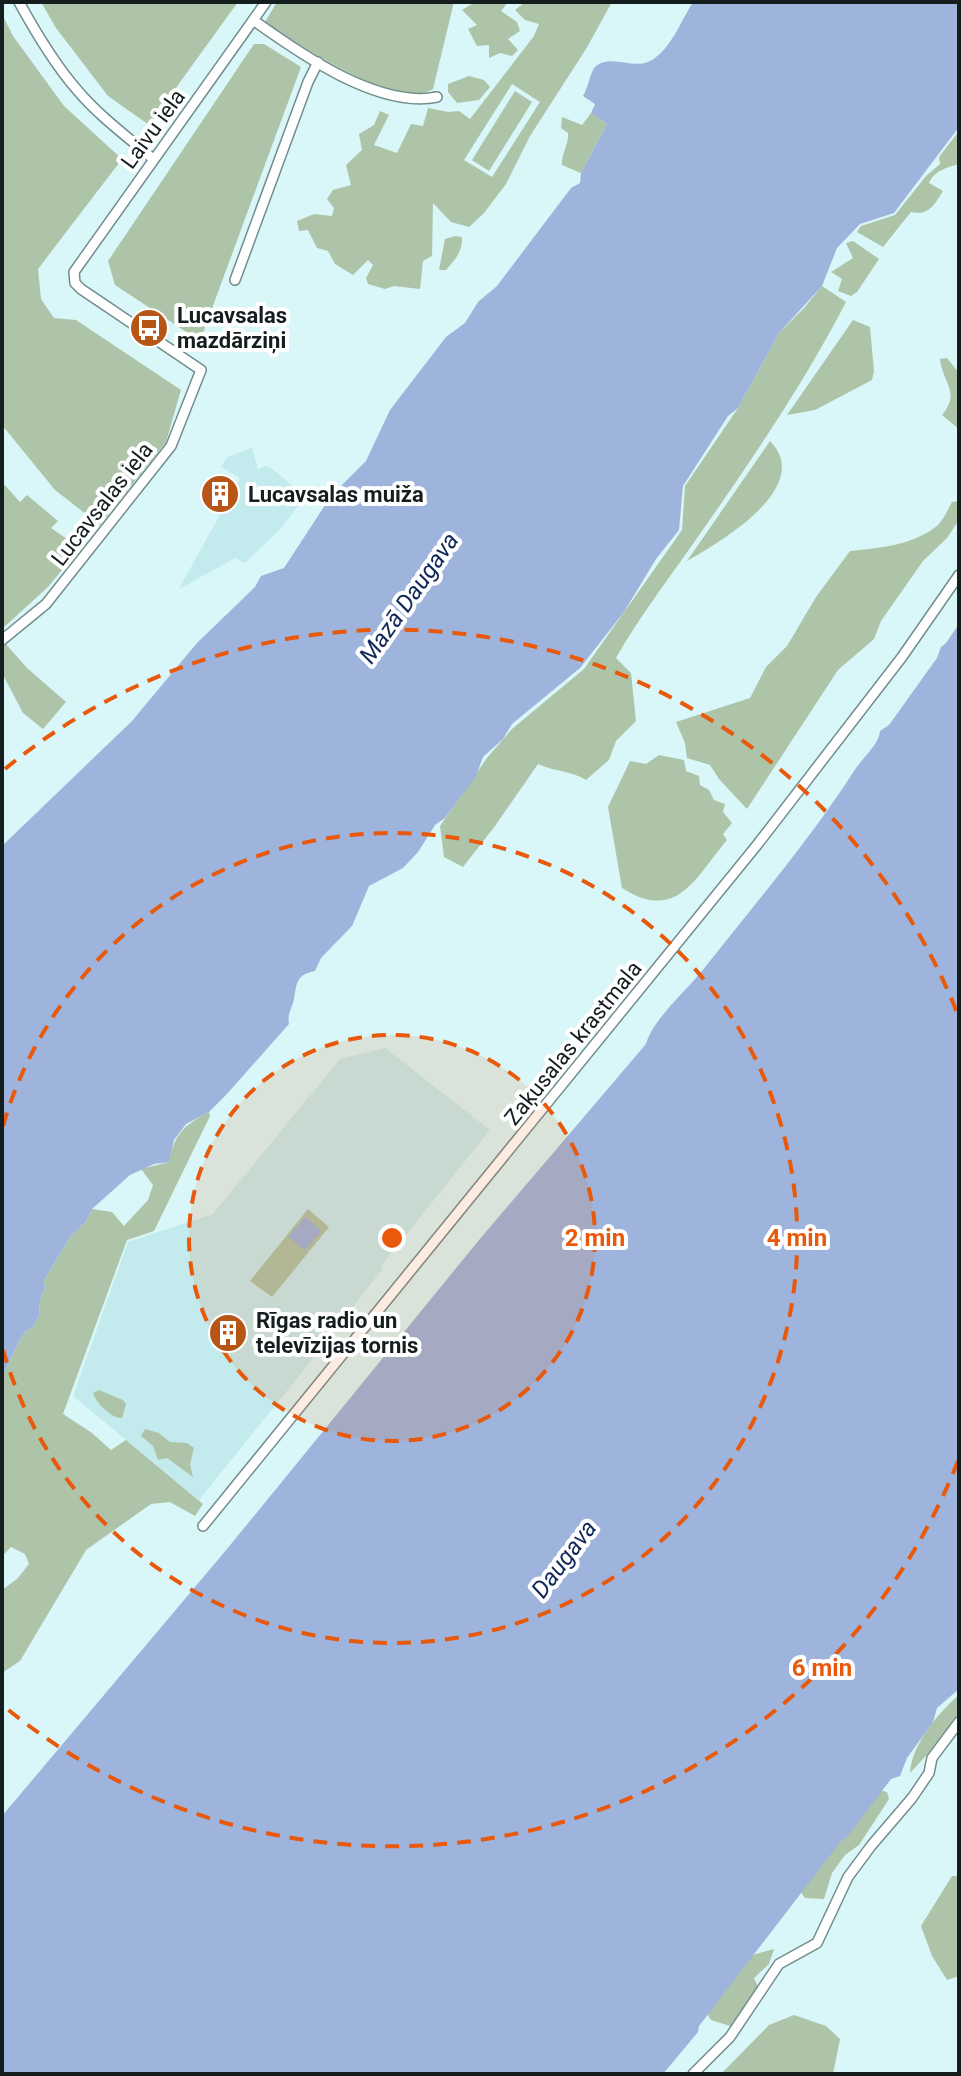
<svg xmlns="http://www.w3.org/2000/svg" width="961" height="2076" font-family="Roboto,sans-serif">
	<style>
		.built { fill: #c3ebed }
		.green { fill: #aec4a9; fill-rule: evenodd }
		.water { fill: #9eb4dc }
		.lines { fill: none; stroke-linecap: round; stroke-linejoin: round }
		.street-casing { stroke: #728d8e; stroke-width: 12 }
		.street { stroke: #fff; stroke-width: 9 }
		.ring { fill: none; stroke: #e8590c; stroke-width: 4; stroke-dasharray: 14 10 }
		.labels { text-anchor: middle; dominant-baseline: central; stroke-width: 8; stroke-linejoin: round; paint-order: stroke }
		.street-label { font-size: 22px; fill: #141e1f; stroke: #fff }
		.poi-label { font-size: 22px; font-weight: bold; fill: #141e1f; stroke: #fff; text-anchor: start }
		.water-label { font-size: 24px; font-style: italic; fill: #11295a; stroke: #fff }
		.centre { fill: #e8590c; stroke: #fff; stroke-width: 4 }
		.ring-label { font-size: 24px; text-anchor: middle; font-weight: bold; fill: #e8590c; stroke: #fff; stroke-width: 8; stroke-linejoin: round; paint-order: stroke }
	</style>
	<rect width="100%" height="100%" fill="#d9f6f8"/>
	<path class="built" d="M252,448L258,469L265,466L271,468L300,492L303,500L281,528L245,563L235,558L179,589L240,478L221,467L227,457Z
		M385,1048L490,1130L381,1266L383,1268L319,1351L199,1500L73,1396L128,1242L213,1214L340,1059Z"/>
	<path class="green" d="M41,2H238L149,125L108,96L56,28Z
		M277,2H454L433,89C397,112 297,43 265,22Z
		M475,2H508L501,11L517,22L520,31L508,39L518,50L512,56L500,53L489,58V45L477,46L468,29L477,25L462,10Z
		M525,2H612L586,49L530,136L506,184L484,213L469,227L451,222L433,203L432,256L423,261L420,289L394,286L385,289L368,284L366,278L373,265L368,260L353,275L335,264L328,251L317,248L308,230L299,231L297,221L314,214L332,216L334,208L327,199L333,190L351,185L346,165L362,150L359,134L374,125L380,111L389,115L374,145L397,153L411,124L423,126L428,108L448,112L459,111L470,119L534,36L539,24L525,20L515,10ZM512,84L540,102L492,177L464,160Z
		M2,14L13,36L64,106L122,159L38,269L41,299L54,318L76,320L181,390L166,442L100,525L55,490L2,425Z
		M254,44H264L301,67L200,341L115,285L108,261Z
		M469,76L484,80L490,87L479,100L457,103L448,92V84Z
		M515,91L532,102L489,171L472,160Z
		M591,113L607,124L581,173L562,165C561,154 569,145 568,133L561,128L562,117L582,125Z
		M959,131V164C946,168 935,170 929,183L943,191C934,205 929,216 911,212L883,247L857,232L861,226L895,215L926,176L940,164L939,157Z
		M455,236L462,237C463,251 455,260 446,270H439L445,239Z
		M853,241L879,259L857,292L851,296L838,291L842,279L831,272L853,258L846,243Z
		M822,286L846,302C803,385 749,464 695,541C668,580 639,617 616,658L631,673L636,721L616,741L609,760L586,780C570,770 555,772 538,764L495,826L463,867L444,857L440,826L487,758L512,729L584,669L682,530L685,486L738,408L779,333L804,308Z
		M853,320L870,327L874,371L872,380L815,410L787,415Z
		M947,358L959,373V429L942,415C961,392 943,384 940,359Z
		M770,441C815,487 720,542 687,561Z
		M2,482L20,502L27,495L58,521L51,528L80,548L48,587L2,629Z
		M959,501V520L947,538L923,561L881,621L874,639L838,670L747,809L719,779L710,765L687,758L685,743L676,722L750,698L766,667L787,646L816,597L850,551C879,548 915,545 938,525C944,519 948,509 952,502Z
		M5,643L27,668L66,702L43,729L23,713L2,673V645Z
		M659,755L684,760L686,771L699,776L700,785L709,790L714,800L725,804L723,812L732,823L723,834L727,840C695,878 677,923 622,888L608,807L630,761L646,764Z
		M209,1112L210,1116L154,1231L127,1240L63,1414L92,1433L111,1450L126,1440L203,1504L195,1516L170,1502L151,1504L86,1550L20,1661L2,1673V1590L17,1579L29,1564L25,1554L11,1547L2,1556V1377L19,1341L26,1331L33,1327L39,1316L40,1300L45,1288L44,1280L71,1236L85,1223L92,1209L112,1212L124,1226L148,1200L153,1185L141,1169L169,1162C175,1133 183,1126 209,1112Z
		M308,1209L329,1227L272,1297L250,1281Z
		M99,1390L123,1400L126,1404L122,1418C112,1419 96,1403 93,1393Z
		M145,1429L159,1433L170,1442L187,1443L194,1448L190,1464L193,1477L167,1458L158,1460L153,1446L141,1436Z
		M959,1695V1716L946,1734L910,1773C912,1744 938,1713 959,1695Z
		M877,1789L887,1792L889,1799L859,1845L845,1855L832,1873L824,1899L805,1898L798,1888Z
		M952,1876H959V1976L947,1980L932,1956L921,1926Z
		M774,1949L769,1964L754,1978L759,1989L738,2021L730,2026L711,2020L706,2012L741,1958Z
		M794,2015L826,2026L840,2039L833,2074H721L769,2025Z"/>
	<path class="water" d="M693,2H959V127L894,213L860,224L837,248L822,286L779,333L738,408L728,416L683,486L679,530L656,559L624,612L580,668L512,724L503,739L483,757L476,776L445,818L435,825L418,852L403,868L369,886L352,926L321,958L315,971C296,975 297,982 294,999C292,1009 287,1013 289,1024L225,1096L209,1112L186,1124L174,1140L169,1162L154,1164L130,1175L92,1209L85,1223L71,1236L44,1280L45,1288L40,1300L39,1316L33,1327L26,1331L19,1341L2,1377V846L132,721L197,643L255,587L261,576L284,568L331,496L366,461L390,410L446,337L465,323L478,302L497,286L571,188L580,183L581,173L607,124L591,113L595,104L583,96C588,88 590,73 595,67C610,53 633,70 650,61C670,51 681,21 693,2Z
		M959,624V1689L937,1708L933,1722L907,1758L900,1776L891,1779L847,1837L841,1841L699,2026L698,2032L663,2074H2V1816L227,1549L479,1240L646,1044C653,1019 686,991 702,971C754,905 809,841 854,771C862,758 879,745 880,731L889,725L937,658L941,647L946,643Z
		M305,1217L321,1231L305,1250L288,1237Z"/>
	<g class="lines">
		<defs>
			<path id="street" d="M19,2C36,33 55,65 78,91C100,117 128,137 153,159
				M253,20C299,53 378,109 437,97
				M235,280L308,82L318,62
				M2,640L46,604L171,446L201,370L81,289L75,283L74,272L266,2
				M203,1526L757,845L902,657L959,575
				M693,2074L730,2037L779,1964L817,1943L848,1877L871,1846L912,1798L929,1773L932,1758L959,1722"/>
		</defs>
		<use href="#street" class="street-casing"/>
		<use href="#street" class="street"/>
	</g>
	<circle cx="392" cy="1238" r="203" fill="#e8590c" fill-opacity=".12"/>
	<g class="ring">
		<circle cx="392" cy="1238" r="203"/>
		<path d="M3 1126A405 405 0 1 1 3 1350"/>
		<path d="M958 1461A608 608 0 0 1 5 1707M5 769A608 608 0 0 1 958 1015"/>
	</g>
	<defs>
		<symbol id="bus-disc" viewBox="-11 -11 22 22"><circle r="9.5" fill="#b75517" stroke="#fff"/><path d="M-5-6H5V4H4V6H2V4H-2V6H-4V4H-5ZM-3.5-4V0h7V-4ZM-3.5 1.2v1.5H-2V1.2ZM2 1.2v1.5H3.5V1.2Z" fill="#fff"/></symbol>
		<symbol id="building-disc" viewBox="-11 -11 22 22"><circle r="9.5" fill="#b75517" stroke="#fff"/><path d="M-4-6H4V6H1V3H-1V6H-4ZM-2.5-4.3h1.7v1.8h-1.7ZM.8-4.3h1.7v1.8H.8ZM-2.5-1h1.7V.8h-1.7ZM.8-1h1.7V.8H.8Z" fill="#fff"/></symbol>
	</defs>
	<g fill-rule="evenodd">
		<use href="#bus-disc" x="127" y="306" width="44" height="44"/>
		<use href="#building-disc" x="198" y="472" width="44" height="44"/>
		<use href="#building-disc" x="206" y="1311" width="44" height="44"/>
	</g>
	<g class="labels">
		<g class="street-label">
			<text transform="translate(153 129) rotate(-54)">Laivu iela</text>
			<text transform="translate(102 504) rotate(-52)">Lucavsalas iela</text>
			<text transform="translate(573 1043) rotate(-51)">Zaķusalas krastmala</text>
		</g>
		<g class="poi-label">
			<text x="177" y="315">Lucavsalas<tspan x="177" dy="25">mazdārziņi</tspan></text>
			<text x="248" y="494">Lucavsalas muiža</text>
			<text x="256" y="1320">Rīgas radio un<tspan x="256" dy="25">televīzijas tornis</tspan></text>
		</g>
		<g class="water-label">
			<text transform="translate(409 598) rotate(-55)">Mazā Daugava</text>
			<text transform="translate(564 1559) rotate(-53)">Daugava</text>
		</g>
	</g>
	<circle cx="392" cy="1238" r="12" class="centre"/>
	<g class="ring-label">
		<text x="595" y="1246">2 min</text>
		<text x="797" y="1246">4 min</text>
		<text x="822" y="1676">6 min</text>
	</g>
	<rect width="961" height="2076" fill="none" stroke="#141e1f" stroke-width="8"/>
</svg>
